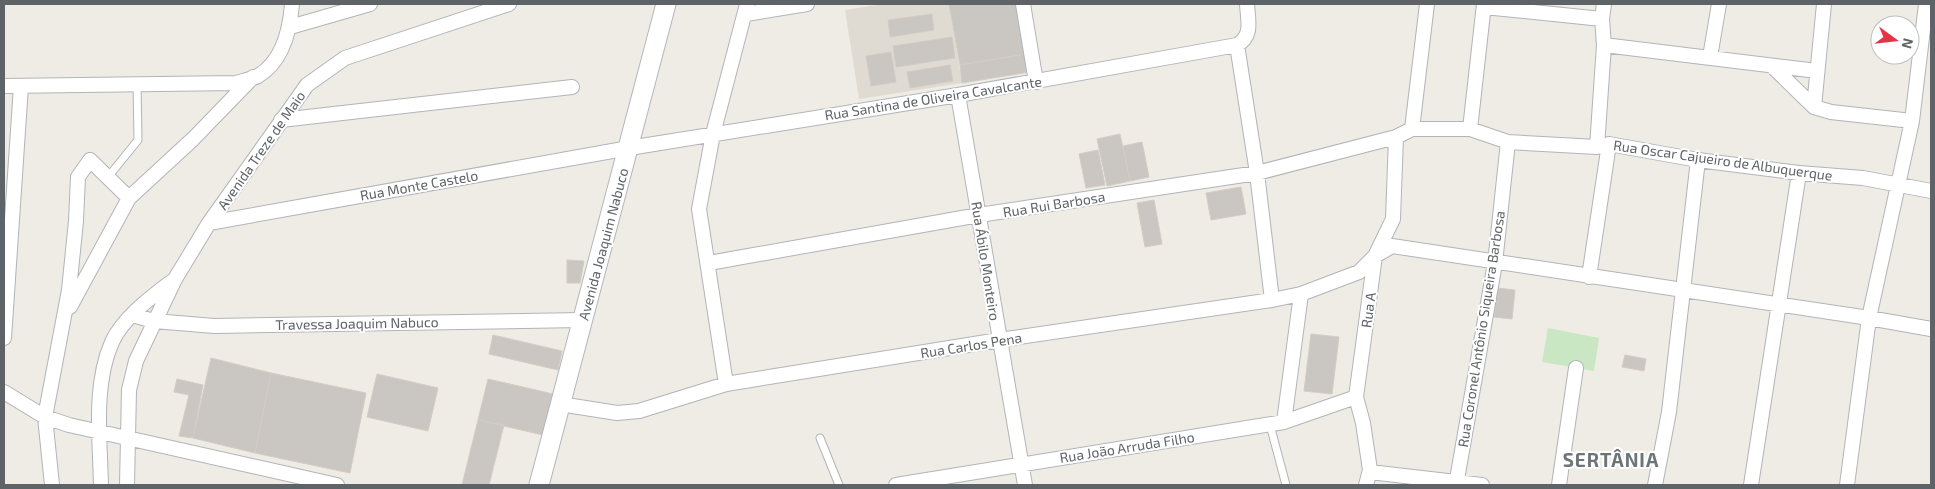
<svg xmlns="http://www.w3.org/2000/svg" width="1935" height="489" font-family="'Exo 2',sans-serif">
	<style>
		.education { fill: #dfdbd3 }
		.pitch { fill: #c9e7c2 }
		.building { fill: #cac6c2; stroke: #d4ccc4 }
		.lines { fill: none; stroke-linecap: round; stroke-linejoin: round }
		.service-casing { stroke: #b1b5b8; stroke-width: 9 }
		.minor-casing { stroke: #b1b5b8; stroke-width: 16 }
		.secondary-casing { stroke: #b2b7ba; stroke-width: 21 }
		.service { stroke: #fff; stroke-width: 7 }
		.minor { stroke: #fff; stroke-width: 14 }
		.secondary { stroke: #fff; stroke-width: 19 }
		.labels { text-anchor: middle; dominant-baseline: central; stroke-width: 4; stroke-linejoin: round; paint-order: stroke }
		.street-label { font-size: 14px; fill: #5d6366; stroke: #fff }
		.district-label { font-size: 19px; font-weight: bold; letter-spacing: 1px; fill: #6e7578; stroke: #fff }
	</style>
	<rect width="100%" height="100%" fill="#efebe5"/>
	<path class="education" d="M883,4H949L962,83L859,99L845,10Z"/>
	<path class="pitch" d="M1548,328L1599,338L1594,371L1542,362Z"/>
	<path class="building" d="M949,4H1016L1025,54L960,65Z
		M932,14L934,30L890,37L888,20Z
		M952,37L955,58L896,67L893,46Z
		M891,52L896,82L871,86L866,56Z
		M1025,54L1030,72L962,83L960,65Z
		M950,65L953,81L910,88L907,72Z
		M1120,134L1130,181L1107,186L1097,139Z
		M1142,142L1149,177L1130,181L1123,146Z
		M1098,150L1105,185L1086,188L1079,154Z
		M1241,187L1246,214L1211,220L1206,193Z
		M1154,200L1162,244L1145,247L1137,203Z
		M567,260L584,261L580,283H567Z
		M1498,288L1515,290L1512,319L1494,317Z
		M1311,334L1339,337L1332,394L1304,391Z
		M493,335L562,351L558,370L489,354Z
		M1625,355L1646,359L1644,371L1622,367Z
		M211,358L271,373L255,453L193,438Z
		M271,373L366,393L350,473L255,453Z
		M377,374L438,388L428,431L367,417Z
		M177,379L203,385L193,438L179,436L189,395L174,392Z
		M488,379L553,394L543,435L478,420Z
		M478,420L504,425L489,485H462Z"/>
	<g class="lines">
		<defs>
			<path id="service" d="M108,177L138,140L137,84
				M1270,425L1286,485
				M820,438L839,485"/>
			<path id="minor" d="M1023,4L1036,82
				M1484,7L1602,19
				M746,14L807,4
				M290,27L370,4
				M1237,45L1257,173L1272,300
				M1604,45L1817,71
				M1710,57L1719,4
				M1773,67L1814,107L1831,112L1912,121
				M4,86L236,83C243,81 252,79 258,76C283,61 290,30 292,4
				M958,95L1025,485
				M1814,107L1824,4
				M281,120L572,87
				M1412,129L1427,4
				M1470,129L1484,4
				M1597,147L1604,45L1602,19L1604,4
				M209,223L629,148L958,95L1237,45C1253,36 1248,21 1247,4
				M709,263L979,215L1257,173L1396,137L1412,129H1470L1508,142L1597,147L1609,144L1698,160L1799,173L1863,178L1931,191
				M1589,277L1609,144
				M70,307L129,198
				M132,315L154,321L214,326L582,320
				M4,338L21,86
				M726,384L699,209L713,134L747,4
				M4,392L45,417L69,425L337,485
				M560,404L617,413L639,411L726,384L999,340L1272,300L1301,294L1359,272L1375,256L1392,246L1869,318L1931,329
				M1284,422L1301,294
				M1370,472L1482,485
				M52,485L45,417L69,290L76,221L78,177L90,160L129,198L193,139L253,77
				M101,485C100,439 93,385 112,342C123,318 150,298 171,282
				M127,485L129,390L136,361L175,279L209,223L307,85L345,58L509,4
				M896,485L1284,422L1356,397
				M1366,485L1370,470L1363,423L1356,397L1375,256L1393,219L1396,137
				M1456,485L1495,263L1508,142
				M1559,485L1576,368
				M1655,485L1669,412L1698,160
				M1751,485L1799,173
				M1847,485L1869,318L1912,121L1926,4"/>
			<path id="secondary" d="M539,485L666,4"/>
		</defs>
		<use href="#service" class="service-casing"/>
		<use href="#minor" class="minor-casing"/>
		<use href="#secondary" class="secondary-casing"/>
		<use href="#service" class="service"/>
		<use href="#minor" class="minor"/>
		<use href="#secondary" class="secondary"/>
	</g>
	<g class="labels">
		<g class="street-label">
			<text transform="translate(933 98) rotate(-9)">Rua Santina de Oliveira Cavalcante</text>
			<text transform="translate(261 150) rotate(-55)">Avenida Treze de Maio</text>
			<text transform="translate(1723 160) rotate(8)">Rua Oscar Cajueiro de Albuquerque</text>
			<text transform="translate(419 185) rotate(-10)">Rua Monte Castelo</text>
			<text transform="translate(1054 204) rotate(-9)">Rua Rui Barbosa</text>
			<text transform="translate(603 244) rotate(-75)">Avenida Joaquim Nabuco</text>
			<text transform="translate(986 261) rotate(81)">Rua Ábilo Monteiro</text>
			<text transform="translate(1368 310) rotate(-82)">Rua A</text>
			<text transform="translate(357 323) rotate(-1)">Travessa Joaquim Nabuco</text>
			<text transform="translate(1481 329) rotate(-81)">Rua Coronel Antônio Siqueira Barbosa</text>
			<text transform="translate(971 345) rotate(-9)">Rua Carlos Pena</text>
			<text transform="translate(1127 447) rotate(-9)">Rua João Arruda Filho</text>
		</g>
		<g class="district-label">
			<text x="1611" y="459">SERTÂNIA</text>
		</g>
	</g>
	<rect width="1935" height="489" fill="none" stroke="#5d6366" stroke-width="10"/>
	<g transform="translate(1895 40) rotate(105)"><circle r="24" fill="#ffffff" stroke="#bec1c2"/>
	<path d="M0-4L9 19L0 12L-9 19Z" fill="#e83246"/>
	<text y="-8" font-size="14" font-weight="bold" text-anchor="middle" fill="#5d6366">N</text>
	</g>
</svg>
